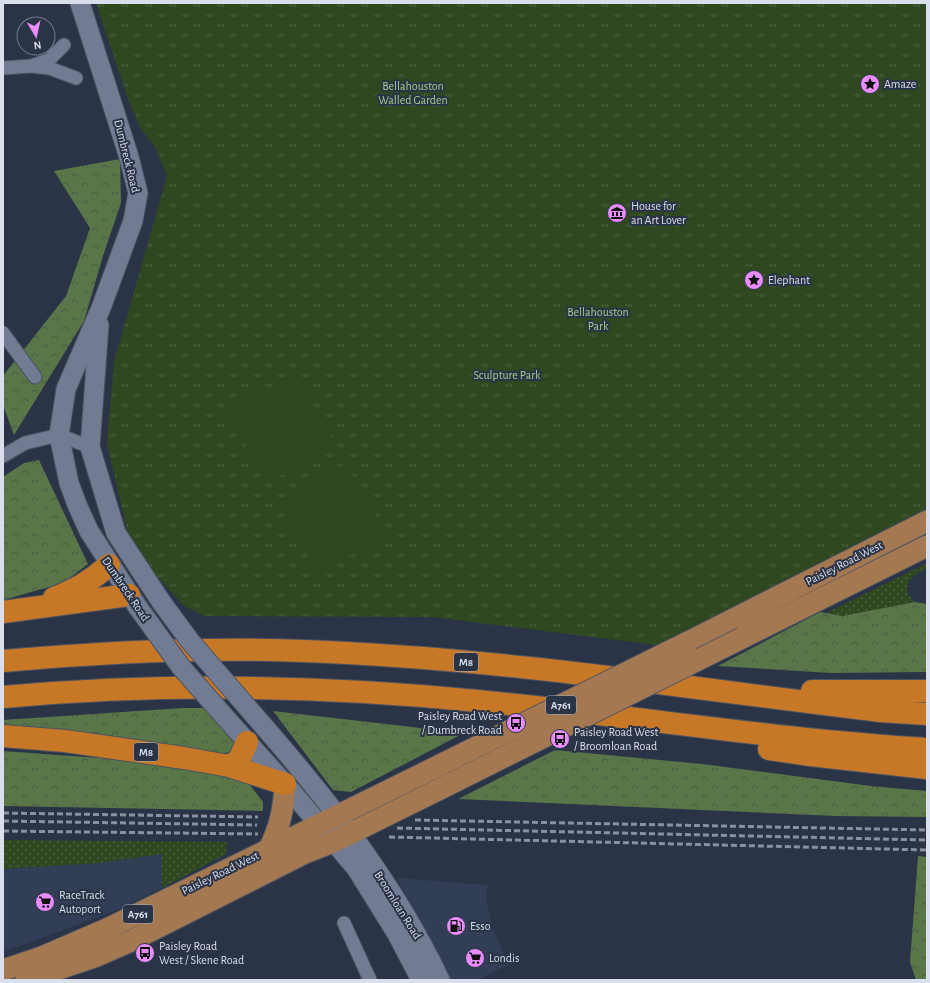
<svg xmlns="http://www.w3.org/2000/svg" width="930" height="983" font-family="'Alegreya Sans',sans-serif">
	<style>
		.built { fill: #323d56 }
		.grass { fill: url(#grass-dots) }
		.forest { fill: url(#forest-crowns) }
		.park { fill: url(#park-tufts) }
		.pitch { fill: #2f4820 }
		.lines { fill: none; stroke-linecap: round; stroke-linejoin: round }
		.minor-casing { stroke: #4b5262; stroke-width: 15 }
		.secondary-casing { stroke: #4b5262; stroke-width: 21 }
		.primary-casing { stroke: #4b5262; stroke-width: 23 }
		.motorway-casing { stroke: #4b5262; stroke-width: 24 }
		.minor { stroke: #717b92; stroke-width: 13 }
		.secondary { stroke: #717b92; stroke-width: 19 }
		.primary { stroke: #a47952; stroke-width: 21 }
		.motorway { stroke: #c67827; stroke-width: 22 }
		.rail { stroke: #8a91a1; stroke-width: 3; stroke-dasharray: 6 3; stroke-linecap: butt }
		.secondary-bridge-casing { stroke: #4b5262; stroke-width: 21; stroke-linecap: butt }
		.primary-bridge-casing { stroke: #4b5262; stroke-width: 23; stroke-linecap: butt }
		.secondary-bridge { stroke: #717b92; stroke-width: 19 }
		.primary-bridge { stroke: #a47952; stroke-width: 21 }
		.labels { text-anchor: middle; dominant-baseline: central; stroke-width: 4; stroke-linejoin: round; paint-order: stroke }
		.shield { fill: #2b3447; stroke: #a5acba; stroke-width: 1 }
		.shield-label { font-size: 11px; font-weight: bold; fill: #d9dfec }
		.poi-label { font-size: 12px; fill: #d9dfec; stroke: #2b3447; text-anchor: start }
		.park-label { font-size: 12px; fill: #a1cf89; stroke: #2b3447 }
		.street-label { font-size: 12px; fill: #d9dfec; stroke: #2b3447 }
	</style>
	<defs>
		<pattern id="grass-dots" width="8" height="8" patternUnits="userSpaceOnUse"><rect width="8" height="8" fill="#2f4820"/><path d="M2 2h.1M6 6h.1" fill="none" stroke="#4d6241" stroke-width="1.8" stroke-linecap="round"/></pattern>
		<pattern id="forest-crowns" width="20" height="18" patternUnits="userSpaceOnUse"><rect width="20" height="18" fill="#587648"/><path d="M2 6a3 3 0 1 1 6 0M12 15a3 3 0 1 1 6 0" fill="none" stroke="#4c5c48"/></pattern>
		<pattern id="park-tufts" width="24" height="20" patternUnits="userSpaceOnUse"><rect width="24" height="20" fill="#2f4820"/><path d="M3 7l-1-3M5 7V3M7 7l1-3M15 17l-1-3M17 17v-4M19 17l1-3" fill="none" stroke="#4d6241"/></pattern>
	</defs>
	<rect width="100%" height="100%" fill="#2b3447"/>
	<path class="built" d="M162,854V888L115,911L3,952V869L99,863Z
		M397,878L488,885L486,897L493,930L509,965L477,980H449Z"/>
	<path class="grass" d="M927,563V568C912,575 897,587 915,602L842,616L826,613Z
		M3,840L227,842L226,854L162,888V854L99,863L3,869Z"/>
	<path class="forest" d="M120,159L121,203L103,256L84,321L14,435L3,405V376L66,296L90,228L54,171Z
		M39,460L88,564L63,583L3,600V477L24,463Z
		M915,602L927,604V672L831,673L718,666L820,612L842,616Z
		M183,708H205L235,744L233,752L215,754L3,731V720Z
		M273,711L464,733L351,792L333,790Z
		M555,750L702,764L871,786L927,791V817L835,816L458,799Z
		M3,751L127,760L246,780L263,802V811L3,806Z
		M918,856L927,857V980H916L910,962Z"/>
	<path class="park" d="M96,3H927V508L657,645L433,617L205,616L183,605L155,574L127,530L107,443L114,362L167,176L155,147L141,129L129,102Z"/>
	<path class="pitch" d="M296,373L336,445L267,483L227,410Z
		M346,463L386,536L317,573L277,501Z"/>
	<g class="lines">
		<defs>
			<path id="minor" d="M64,45L49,60L31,66L49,68L76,78
				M3,68L31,66
				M3,333L35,377
				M3,456L25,443L59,435L90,447
				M344,923L370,980"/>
			<path id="secondary" d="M80,3L129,157L138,193L133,221L101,308L66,389L59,435L69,483L78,507L89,531L137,606
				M99,325L90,447L116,533L162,603
				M254,715C325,796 394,882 440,980
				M224,716L285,784L356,868L397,934L421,980"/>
			<path id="primary" d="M742,638L927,546
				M688,642L927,521
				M269,849C280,827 284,808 285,784
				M3,970L42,957L109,928L434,768
				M26,980L97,956L129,942L305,853L333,842L444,787"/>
			<path id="motorway" d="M54,598C76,589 91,581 109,565
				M3,612L129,595
				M3,661C103,652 203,647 304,651C497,658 688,688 880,711L927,714
				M812,691H927
				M3,697C161,683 320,685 478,701C627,715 777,740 927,749
				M3,736L65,741L184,758L229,766L285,784
				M769,749L810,755L927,768
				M229,766L239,760L247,742"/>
		</defs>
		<use href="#minor" class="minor-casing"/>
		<use href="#secondary" class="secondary-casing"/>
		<use href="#primary" class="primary-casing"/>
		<use href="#motorway" class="motorway-casing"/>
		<use href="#minor" class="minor"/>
		<use href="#secondary" class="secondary"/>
		<use href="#primary" class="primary"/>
		<use href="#motorway" class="motorway"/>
		<path class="rail" d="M3,813L258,817
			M415,820L927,830
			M3,821L257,825
			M397,828L927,840
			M3,831L258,834
			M389,837L927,850"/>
		<defs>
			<path id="secondary-bridge" d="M162,603L190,641L254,715
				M137,606L181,667L224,716"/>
			<path id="primary-bridge" d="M434,768L688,642
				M444,787L742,638"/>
		</defs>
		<use href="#secondary-bridge" class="secondary-bridge-casing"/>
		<use href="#primary-bridge" class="primary-bridge-casing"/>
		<use href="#secondary-bridge" class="secondary-bridge"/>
		<use href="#primary-bridge" class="primary-bridge"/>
	</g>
	<defs>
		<symbol id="sight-disc" viewBox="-11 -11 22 22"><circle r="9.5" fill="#e98dfe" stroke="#2b3447"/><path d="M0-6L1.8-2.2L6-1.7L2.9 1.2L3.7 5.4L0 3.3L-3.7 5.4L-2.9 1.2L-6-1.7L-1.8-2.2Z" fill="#111"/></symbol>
		<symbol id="museum-disc" viewBox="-11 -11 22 22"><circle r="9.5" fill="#e98dfe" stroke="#2b3447"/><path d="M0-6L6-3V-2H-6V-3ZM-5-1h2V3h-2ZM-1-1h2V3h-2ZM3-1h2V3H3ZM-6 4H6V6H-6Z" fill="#111"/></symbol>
		<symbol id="bus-disc" viewBox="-11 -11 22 22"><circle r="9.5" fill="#e98dfe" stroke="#2b3447"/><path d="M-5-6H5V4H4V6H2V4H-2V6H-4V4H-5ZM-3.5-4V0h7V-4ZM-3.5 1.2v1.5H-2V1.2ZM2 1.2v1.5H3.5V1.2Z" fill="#111"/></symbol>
		<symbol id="supermarket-disc" viewBox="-11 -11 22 22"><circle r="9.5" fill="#e98dfe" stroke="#2b3447"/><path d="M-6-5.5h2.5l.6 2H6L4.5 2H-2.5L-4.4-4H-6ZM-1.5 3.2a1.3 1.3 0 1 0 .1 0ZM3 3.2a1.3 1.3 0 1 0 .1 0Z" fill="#111"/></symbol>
		<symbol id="fuel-disc" viewBox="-11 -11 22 22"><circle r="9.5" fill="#e98dfe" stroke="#2b3447"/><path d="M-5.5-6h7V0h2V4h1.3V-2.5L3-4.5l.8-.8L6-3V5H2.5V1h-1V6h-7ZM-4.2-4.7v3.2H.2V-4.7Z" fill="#111"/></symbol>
	</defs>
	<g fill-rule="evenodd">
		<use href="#sight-disc" x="859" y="73" width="22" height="22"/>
		<use href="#museum-disc" x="606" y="202" width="22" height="22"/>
		<use href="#sight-disc" x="743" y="269" width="22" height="22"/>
		<use href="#bus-disc" x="505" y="712" width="22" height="22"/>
		<use href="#bus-disc" x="549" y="728" width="22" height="22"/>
		<use href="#supermarket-disc" x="34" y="891" width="22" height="22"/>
		<use href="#fuel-disc" x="445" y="915" width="22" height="22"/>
		<use href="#bus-disc" x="134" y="942" width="22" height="22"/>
		<use href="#supermarket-disc" x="464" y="947" width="22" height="22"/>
	</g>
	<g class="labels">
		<g class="shield">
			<rect x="454" y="653" width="24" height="18" rx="3"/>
			<rect x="546" y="696" width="30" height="18" rx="3"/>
			<rect x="134" y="743" width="24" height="18" rx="3"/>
			<rect x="123" y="905" width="30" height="18" rx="3"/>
		</g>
		<g class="shield-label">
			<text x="466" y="662">M8</text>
			<text x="561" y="705">A761</text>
			<text x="146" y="752">M8</text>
			<text x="138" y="914">A761</text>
		</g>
		<g class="poi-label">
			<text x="884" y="84">Amaze</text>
			<text x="631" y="206">House for<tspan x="631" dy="14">an Art Lover</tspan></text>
			<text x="768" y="280">Elephant</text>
			<text x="502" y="716" text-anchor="end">Paisley Road West<tspan x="502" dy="14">/ Dumbreck Road</tspan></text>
			<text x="574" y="732">Paisley Road West<tspan x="574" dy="14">/ Broomloan Road</tspan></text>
			<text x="59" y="895">RaceTrack<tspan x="59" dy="14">Autoport</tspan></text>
			<text x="470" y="926">Esso</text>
			<text x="159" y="946">Paisley Road<tspan x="159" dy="14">West / Skene Road</tspan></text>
			<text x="489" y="958">Londis</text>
		</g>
		<g class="park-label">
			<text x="413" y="86">Bellahouston<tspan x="413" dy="14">Walled Garden</tspan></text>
			<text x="598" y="312">Bellahouston<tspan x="598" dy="14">Park</tspan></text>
			<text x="507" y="375">Sculpture Park</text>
		</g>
		<g class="street-label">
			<text transform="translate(127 156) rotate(76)">Dumbreck Road</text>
			<text transform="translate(844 563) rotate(-27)">Paisley Road West</text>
			<text transform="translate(126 589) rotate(56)">Dumbreck Road</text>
			<text transform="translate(220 873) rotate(-26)">Paisley Road West</text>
			<text transform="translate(398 905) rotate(58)">Broomloan Road</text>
		</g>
	</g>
	<rect width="930" height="983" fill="none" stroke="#d9dfec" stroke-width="8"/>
	<g transform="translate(36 36) rotate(171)"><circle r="19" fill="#2b3447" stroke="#717889"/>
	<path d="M0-3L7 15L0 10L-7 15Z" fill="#e98dfe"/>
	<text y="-6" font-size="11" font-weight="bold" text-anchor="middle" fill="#d9dfec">N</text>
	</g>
</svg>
